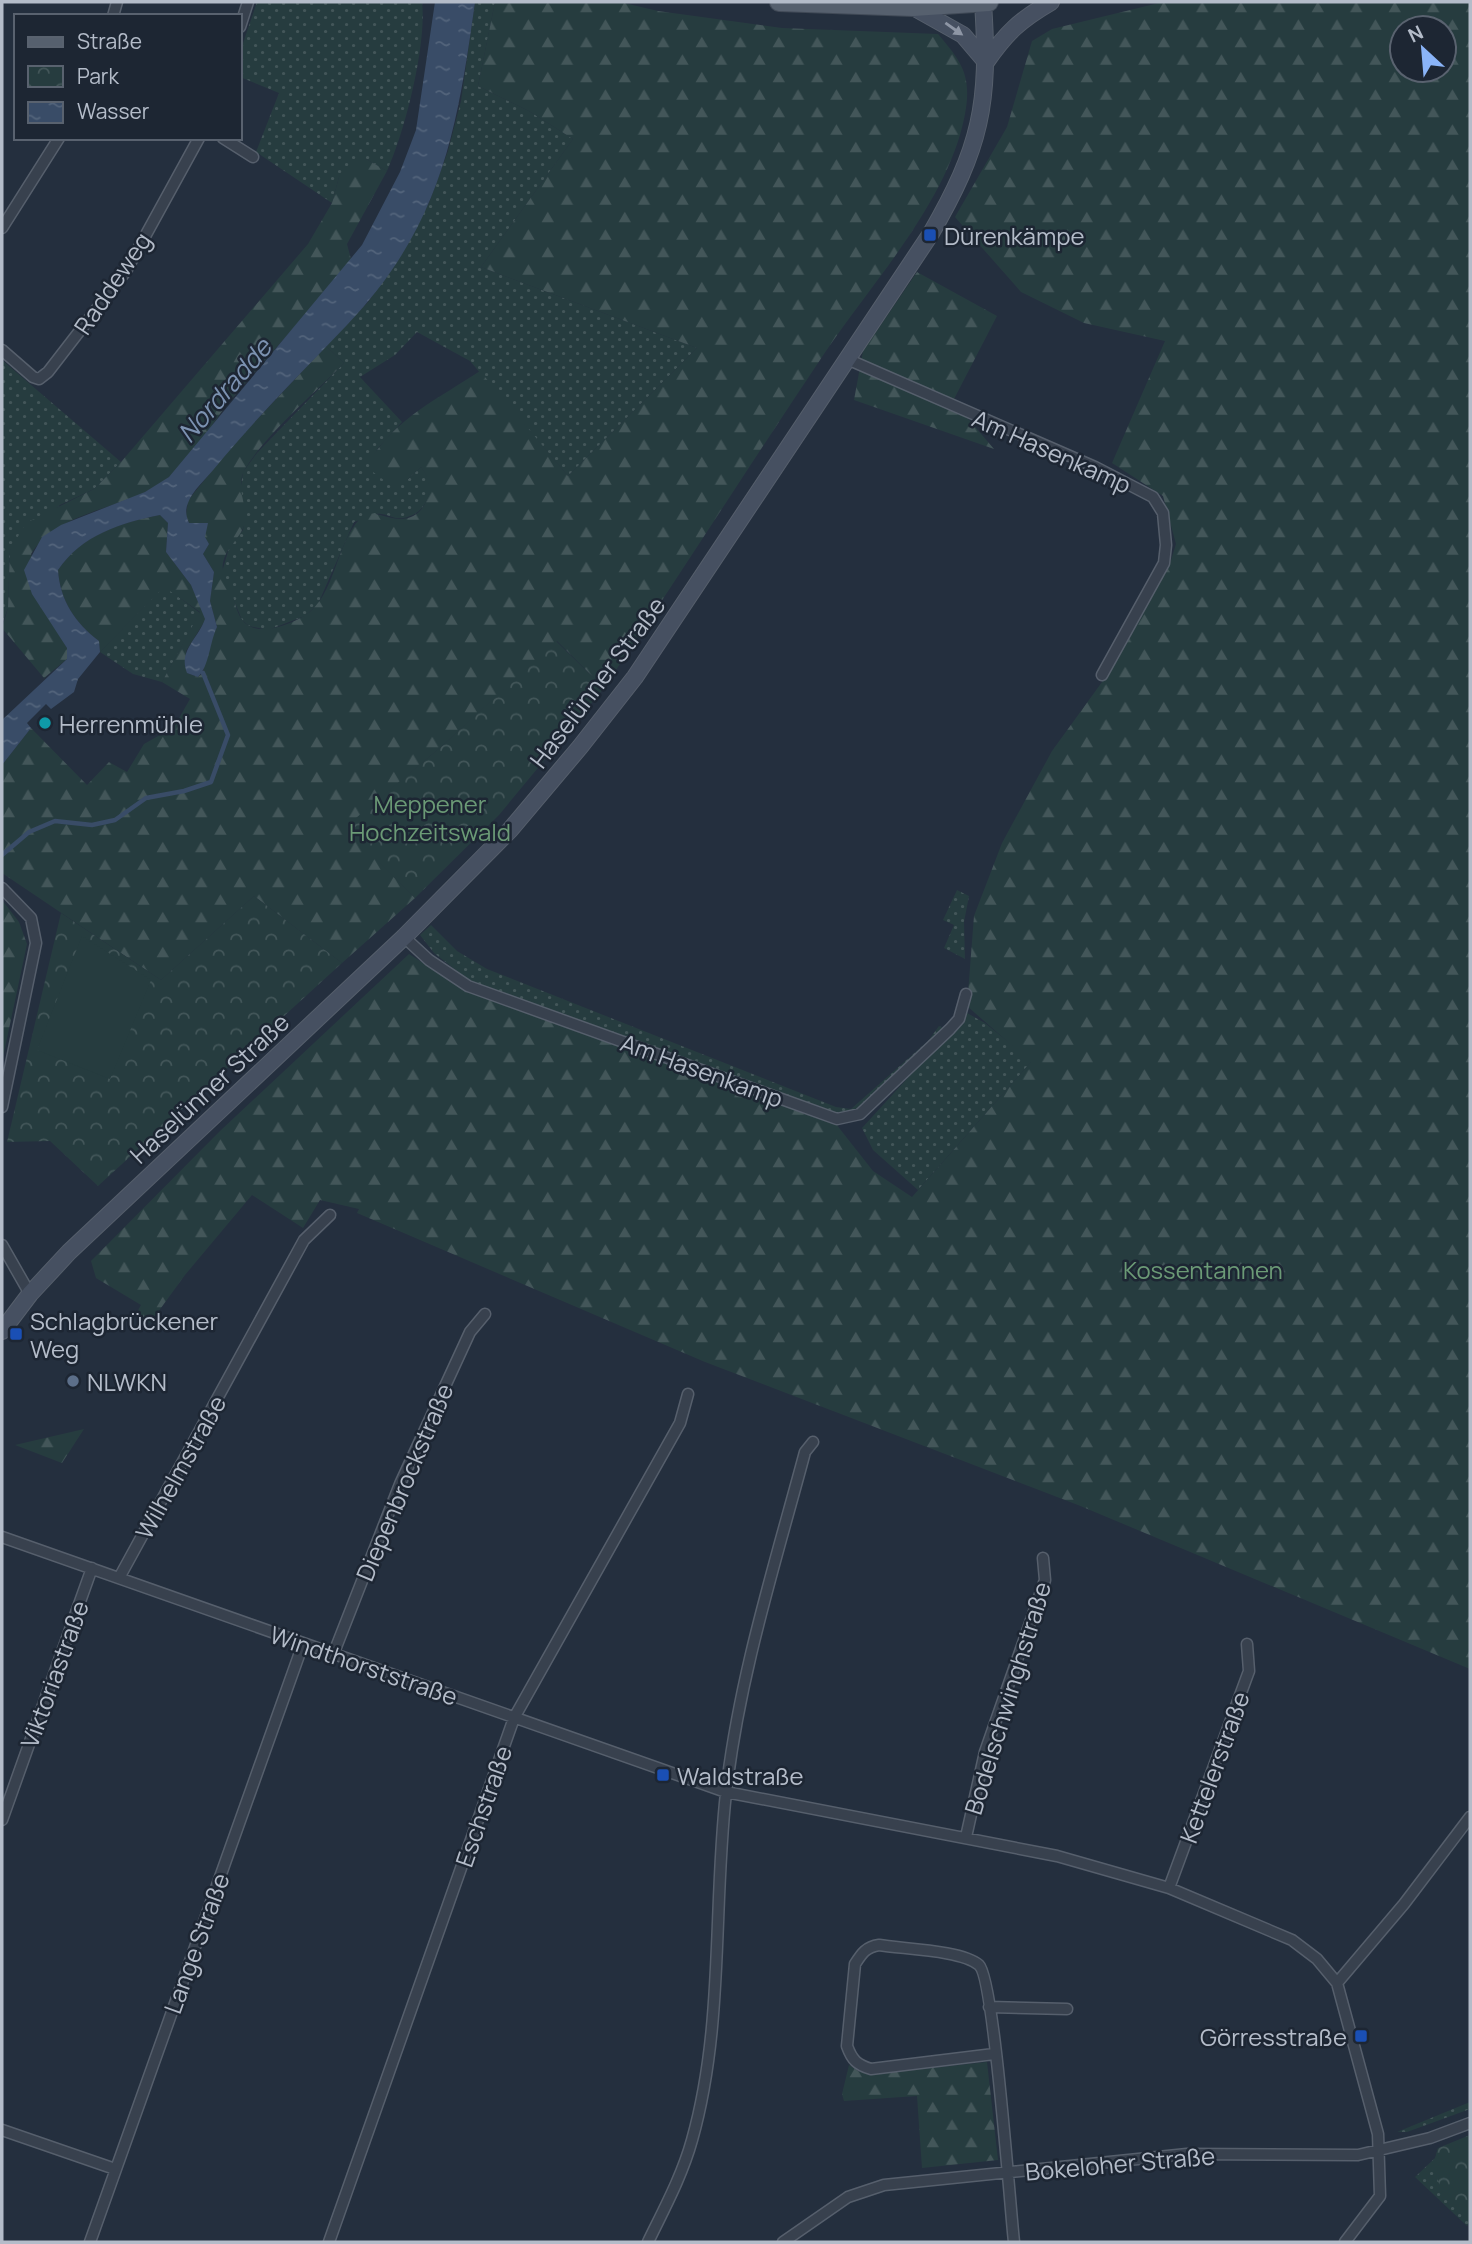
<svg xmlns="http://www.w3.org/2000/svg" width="1472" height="2244" font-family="Manrope,sans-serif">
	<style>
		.grass { fill: url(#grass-dots) }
		.forest { fill: url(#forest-firs); fill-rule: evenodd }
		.park { fill: url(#park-crowns) }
		.pitch { fill: #263c3f }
		.water { fill: url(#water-ripples) }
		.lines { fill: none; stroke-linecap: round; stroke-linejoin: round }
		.stream { stroke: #394c67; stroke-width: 4.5 }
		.street-casing { stroke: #565f6c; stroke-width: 13 }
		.secondary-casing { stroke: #565f6c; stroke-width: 18 }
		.primary-casing { stroke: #414a57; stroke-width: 20 }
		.street { stroke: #38414e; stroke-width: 10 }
		.secondary { stroke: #465061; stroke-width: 16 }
		.primary { stroke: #56606e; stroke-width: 18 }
		.oneway { fill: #8e96a5 }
		.transit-dot { fill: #1a4fb4; stroke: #1d2633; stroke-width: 2.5 }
		.culture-dot { fill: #0f9aa8; stroke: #1d2633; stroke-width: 2.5 }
		.service-dot { fill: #5c6f8a; stroke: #1d2633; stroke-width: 2.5 }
		.labels { text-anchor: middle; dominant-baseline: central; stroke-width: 5; stroke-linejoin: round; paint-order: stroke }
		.poi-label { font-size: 24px; fill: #b4bcc9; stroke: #1d2633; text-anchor: start }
		.street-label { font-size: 24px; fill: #b4bcc9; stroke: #1d2633 }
		.park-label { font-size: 24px; fill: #6b9a76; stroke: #1d2633 }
		.water-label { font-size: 26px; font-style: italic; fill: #7c92b1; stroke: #1d2633 }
	</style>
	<defs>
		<pattern id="grass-dots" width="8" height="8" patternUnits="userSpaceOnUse" patternTransform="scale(1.75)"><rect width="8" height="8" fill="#263c3f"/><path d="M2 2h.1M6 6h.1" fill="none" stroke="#435659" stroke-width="1.8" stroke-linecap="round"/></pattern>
		<pattern id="forest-firs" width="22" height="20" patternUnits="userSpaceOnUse" patternTransform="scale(1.75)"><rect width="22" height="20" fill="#263c3f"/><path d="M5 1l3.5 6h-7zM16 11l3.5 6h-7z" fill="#435659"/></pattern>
		<pattern id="park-crowns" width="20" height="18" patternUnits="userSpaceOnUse" patternTransform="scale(1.75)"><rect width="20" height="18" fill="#263c3f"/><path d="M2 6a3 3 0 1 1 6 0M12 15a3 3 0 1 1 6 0" fill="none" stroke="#435659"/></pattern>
		<pattern id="water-ripples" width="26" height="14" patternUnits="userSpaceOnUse" patternTransform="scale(1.75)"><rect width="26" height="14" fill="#394c67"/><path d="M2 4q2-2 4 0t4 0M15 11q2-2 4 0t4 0" fill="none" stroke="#53647b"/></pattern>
	</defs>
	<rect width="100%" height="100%" fill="#242f3e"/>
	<path class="grass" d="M257,2H422C427,44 405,132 387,171L366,159L339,177L332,203L256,152L279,93L240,77V52Z
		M475,2H495L478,86L529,111L573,139L481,267L697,348L568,476L470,361L417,332L395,355L360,377L402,422L378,448L371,461L407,480L421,467C437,485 429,514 403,518C394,520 385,512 376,514C369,515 361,520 354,522L318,604L305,616L268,630L249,626L242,620L222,572L229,548L243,530L245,518L240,492L243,472L257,453L344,363L326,346L369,301L429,203L448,151L461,101Z
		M2,360L121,462L94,489L60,505L10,550L8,608L2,624Z
		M164,586L200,613L162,682L133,674L100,652Z
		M957,890L969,896L964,922L965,959L944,948L954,925L943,920Z
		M431,925L457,951L487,969L836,1107L851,1109L928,1041L939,1026L947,1030L853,1112L836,1113L471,982L434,953L420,935Z
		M967,1013L985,1023L1032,1061L918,1190L873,1150L862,1128Z
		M1470,2102V2109L1407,2132H1397Z
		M1438,2148L1470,2184V2222L1467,2226L1415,2177L1435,2158Z"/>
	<path class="forest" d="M495,2H620L658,11L782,28L938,34C962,62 972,76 965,114C949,200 874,280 826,351C751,463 679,576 604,688L557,641L442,746L345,828L415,898L342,963L254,896L161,980L2,873V765L31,728L87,785L109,762L127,772L144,744L174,727L190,699L162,682L200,612L164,587L100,652L99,641C75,623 60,600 58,570C82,535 119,523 160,515L168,523L166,552L191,585L206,619L186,651L187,673L198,677L203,673L209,642L217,627L210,601L214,572L203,554L209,544L196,525L189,523L186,515L188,501L194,493L234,444L326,346L344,363C314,394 267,433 245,469C235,486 247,504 245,521C243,537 226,546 223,563C221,574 228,582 232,593C235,602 237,615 244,622C258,637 289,625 304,616C337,597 335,537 366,513C378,513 388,518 399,519C427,520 437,486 421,467L407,480L389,484L373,472L370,461C394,419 441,397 480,371L568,476L697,348L481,267L573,139L529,111L478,86Z
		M1163,2H1470V1669L1078,1505L705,1362L357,1213L359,1209L320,1200L303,1228L252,1195L185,1275L150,1323L136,1314L141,1305L96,1278L91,1261L220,1131L409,954L466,990L836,1124L873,1171L912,1197L1031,1062L967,1006L974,916L1002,843L1052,751L1102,682L1171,560L1176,544L1163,496L1112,463L1165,341L1084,323L1021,292L955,217L1007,127L1032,41L1052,29ZM1402,28H1444V70H1402Z
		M366,159L387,171L347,244L351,259C313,309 269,354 229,402C209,427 194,457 169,477C128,511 61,507 31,554L53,623L67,648V659L44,678L2,628L8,608L10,550L26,523L94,489L121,462L308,244L332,203L339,177L353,161Z
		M917,272L997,316L953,401L994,449L854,400L863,351Z
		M2,900L19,922L27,944L2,1062Z
		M84,1429L62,1463L15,1445Z
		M987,2062L998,2160L922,2168L917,2096L844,2101L842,2094L849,2065L858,2071L876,2074Z"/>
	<path class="park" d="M556,641L604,688L499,815L415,898L344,828L442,746Z
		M254,896L342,963L98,1186L50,1141L7,1142L61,913L161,980Z
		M1470,2135V2219C1448,2198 1427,2182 1438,2148Z"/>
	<path class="pitch" d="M82,936L151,980L110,1079L37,1050Z"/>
	<path class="water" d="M435,2H475C457,132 441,226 347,325C302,372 255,419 214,469C206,479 192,491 188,503C185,510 186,516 189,523H208L205,537L209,544L203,554L214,572L210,601L217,627C210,641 209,667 198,677L187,673C178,651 198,639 205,619L191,585L166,552L168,523L160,515C120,523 82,535 58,570C60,600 75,623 99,641L100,652L78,679L74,692L51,709L46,704L27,723L31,728L2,765V720L67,659V648L32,594L24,570L42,537L61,525L145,492L169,477L362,245L400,172L416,130Z"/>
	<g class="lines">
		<path class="stream" d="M2,855L29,832L55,821L92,825L115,820L146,798L184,791L211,782L228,735L203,673"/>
		<defs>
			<path id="street" d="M113,16L117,2
				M240,27L248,2
				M223,138L253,157
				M2,228L59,138
				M2,350L33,377L39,379L48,372L126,271L199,138
				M847,359L1095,467L1153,497L1163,513L1166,545L1164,563L1102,675
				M2,888L31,918L36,943L2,1107
				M404,937L429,960L468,986L837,1119L860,1114L950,1029L959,1019L966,994
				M2,1245L30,1294
				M2,1537L726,1792L1057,1856L1169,1888L1292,1940L1317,1959L1337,1983L1378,2134L1380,2196L1345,2242
				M119,1578L304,1240L330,1215
				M333,1655L400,1484L470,1332L485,1314
				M2,1820L92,1568
				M966,1837L985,1752L1045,1580L1043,1558
				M1169,1888L1249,1671L1247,1644
				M1337,1983L1404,1904L1470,1817
				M989,2007L1067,2009
				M994,2054L871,2069C857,2065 852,2060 847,2046L855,1964C862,1953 866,1947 879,1945C902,1949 962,1950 979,1965C994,1978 1010,2207 1014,2242
				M2,2130L115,2169
				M90,2242L303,1644
				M329,2242L514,1718L680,1423L688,1394
				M648,2242C664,2209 682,2176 692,2140C724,2027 713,1908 726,1793C739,1677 775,1564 805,1452L813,1442
				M783,2242L848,2197L884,2185L1187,2154L1358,2155L1430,2138L1470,2123"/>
			<path id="secondary" d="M913,7L963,35L986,62
				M986,62C1007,32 1020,20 1051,2
				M2,1331L30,1294L69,1252L404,937L510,830L580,747L635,677L930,235C981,147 990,104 983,3"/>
			<path id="primary" d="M779,2L913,7L989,2"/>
		</defs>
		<use href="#street" class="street-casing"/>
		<use href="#secondary" class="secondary-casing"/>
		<use href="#primary" class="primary-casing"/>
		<use href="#street" class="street"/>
		<use href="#secondary" class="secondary"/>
		<use href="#primary" class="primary"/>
	</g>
	<defs><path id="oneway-solid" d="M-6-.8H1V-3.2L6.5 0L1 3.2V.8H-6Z" transform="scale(1.75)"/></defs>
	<use class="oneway" href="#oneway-solid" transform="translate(954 29) rotate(35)"/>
	<g class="transit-dot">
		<rect x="923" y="228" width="14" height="14" rx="3.5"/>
		<rect x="9" y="1327" width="14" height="14" rx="3.5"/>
		<rect x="656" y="1768" width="14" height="14" rx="3.5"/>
		<rect x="1354" y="2029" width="14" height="14" rx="3.5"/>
	</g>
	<circle class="culture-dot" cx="45" cy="723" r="7"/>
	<circle class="service-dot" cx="73" cy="1381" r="7"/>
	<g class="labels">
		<g class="poi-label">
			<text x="944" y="235">Dürenkämpe</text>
			<text x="59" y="723">Herrenmühle</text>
			<text x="30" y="1320">Schlagbrückener<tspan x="30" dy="28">Weg</tspan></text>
			<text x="87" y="1381">NLWKN</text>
			<text x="677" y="1775">Waldstraße</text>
			<text x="1347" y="2036" text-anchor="end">Görresstraße</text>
		</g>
		<g class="street-label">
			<text transform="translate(112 283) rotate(-56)">Raddeweg</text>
			<text transform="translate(1052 451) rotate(24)">Am Hasenkamp</text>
			<text transform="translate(597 682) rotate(-53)">Haselünner Straße</text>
			<text transform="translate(702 1070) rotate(20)">Am Hasenkamp</text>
			<text transform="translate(209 1088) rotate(-43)">Haselünner Straße</text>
			<text transform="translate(180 1467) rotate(-61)">Wilhelmstraße</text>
			<text transform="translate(404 1482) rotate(-67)">Diepenbrockstraße</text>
			<text transform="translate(364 1665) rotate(19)">Windthorststraße</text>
			<text transform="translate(54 1674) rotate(-70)">Viktoriastraße</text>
			<text transform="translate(1007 1698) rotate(-73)">Bodelschwinghstraße</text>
			<text transform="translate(1214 1767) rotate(-70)">Kettelerstraße</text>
			<text transform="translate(483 1806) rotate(-71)">Eschstraße</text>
			<text transform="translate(196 1943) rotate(-70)">Lange Straße</text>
			<text transform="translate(1120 2163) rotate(-5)">Bokeloher Straße</text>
		</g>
		<g class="park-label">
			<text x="430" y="803">Meppener<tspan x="430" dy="28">Hochzeitswald</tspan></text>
			<text x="1203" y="1269">Kossentannen</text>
		</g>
		<g class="water-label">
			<text transform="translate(224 390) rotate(-49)">Nordradde</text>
		</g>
	</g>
	<rect width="1472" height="2244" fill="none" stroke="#b4bcc9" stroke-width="7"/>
	<rect x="14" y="14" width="228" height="126" fill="#1d2633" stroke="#59626f" stroke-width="2"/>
	<rect x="28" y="37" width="35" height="10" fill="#56606e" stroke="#59626f" stroke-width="2"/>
	<text x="77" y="49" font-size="21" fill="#b4bcc9">Straße</text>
	<rect x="28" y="66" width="35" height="21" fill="url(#park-crowns)" stroke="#59626f" stroke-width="2"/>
	<text x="77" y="84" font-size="21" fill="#b4bcc9">Park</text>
	<rect x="28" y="102" width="35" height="21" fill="url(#water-ripples)" stroke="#59626f" stroke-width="2"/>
	<text x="77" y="119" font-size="21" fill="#b4bcc9">Wasser</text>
	<g transform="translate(1423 49) rotate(334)"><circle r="33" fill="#1d2633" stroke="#59626f" stroke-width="2"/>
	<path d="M0-5L12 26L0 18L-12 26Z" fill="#8ab4f8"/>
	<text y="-10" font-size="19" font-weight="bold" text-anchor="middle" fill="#b4bcc9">N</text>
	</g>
</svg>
